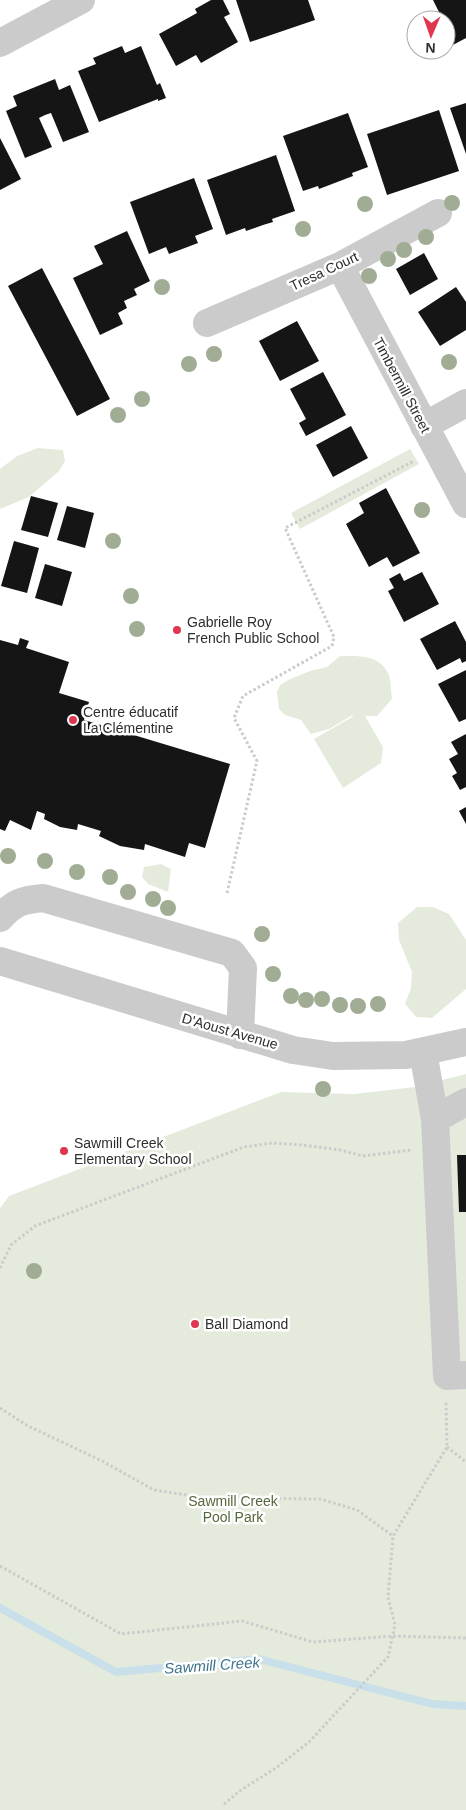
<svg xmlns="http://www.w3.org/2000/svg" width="466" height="1810" font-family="Helvetica,sans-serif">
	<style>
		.green { fill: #e5ebdc }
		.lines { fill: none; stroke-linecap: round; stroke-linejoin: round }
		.stream { stroke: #c9dfea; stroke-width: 8 }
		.building { fill: #151515 }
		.path { stroke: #cbcbcb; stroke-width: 3; stroke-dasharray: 2.5 2.5; stroke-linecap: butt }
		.minor { stroke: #cbcbcb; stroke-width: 28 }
		.tree { fill: #a1ac94 }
		.poi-dot { fill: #de374f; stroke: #fff; stroke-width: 2 }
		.labels { text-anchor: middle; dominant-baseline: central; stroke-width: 5; stroke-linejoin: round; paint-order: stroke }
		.street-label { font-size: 14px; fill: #2e2e2e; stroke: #fff }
		.poi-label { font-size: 14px; fill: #2e2e2e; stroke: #fff; text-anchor: start }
		.park-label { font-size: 14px; fill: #54683d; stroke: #fff }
		.water-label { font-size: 15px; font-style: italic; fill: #3f748d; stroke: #fff }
	</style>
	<rect width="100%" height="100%" fill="#fff"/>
	<path class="green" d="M38,448L63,450L65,461L59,471L29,497L0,509V469L17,456Z
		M410,449L419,464L300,529L291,513Z
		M340,656C359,656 380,654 389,675C391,682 391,692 392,699L377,716H365L383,747L381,763L343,788L314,739L354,716H351L329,729L311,734L301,720L285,715L279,709L277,692L280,685L288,680L310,671L327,667Z
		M161,864L171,869L168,892L148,884L142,877L144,867Z
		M417,907H433L449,914L466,940V989L432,1018L416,1017L405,1004L411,988L412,972L399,940L398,923Z
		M466,1074V1810H0V1208L9,1196L281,1092L354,1094L415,1087Z"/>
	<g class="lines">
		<path class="stream" d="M0,1608L116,1672L259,1659L432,1704L466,1706"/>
	</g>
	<path class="building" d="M211,0H223L230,14L224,17L238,42L201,63L196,55L176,66L159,34L197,13L195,9Z
		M236,0H308L315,20L250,42Z
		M433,0H466V38L451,46L446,37V20H439L437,15L440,14Z
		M122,46L125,53L141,46L157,85L160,83L166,98L158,101V99L99,122L78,71L96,64L93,58Z
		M55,79L59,90L70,85L89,132L63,142L51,113L45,115L39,118L52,147L25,158L6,111L17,106L13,96Z
		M466,103V154L450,108Z
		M439,110L459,171L387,195L367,134Z
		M348,113L368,167L352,173L353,176L319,189L318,186L303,191L283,136Z
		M0,138L21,179L0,190Z
		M276,155L295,211L272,219L273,222L263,225L246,231L245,228L226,235L207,180Z
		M194,178L213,229L195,236L198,243L169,254L166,247L149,254L130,202Z
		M127,231L150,281L134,289L137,295L124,301L127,308L118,313L123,324L100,335L73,278L103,264L94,246Z
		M424,253L438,279L410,295L396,269Z
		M42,268L110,399L77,416L8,286Z
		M456,287L466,302V330L440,346L418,312Z
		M297,321L319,361L280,381L259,341Z
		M323,372L346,415L306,436L299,423L306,419L290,389Z
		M351,426L368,458L333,477L316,445Z
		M386,488L420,553L393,567L387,557L369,567L346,524L364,513L359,503Z
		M31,496L58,503L48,537L21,530Z
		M67,506L94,513L85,548L57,540Z
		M14,541L39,548L27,593L1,586Z
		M45,564L72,572L62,606L35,598Z
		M422,572L439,604L404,622L388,591L394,588L389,579L400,573L404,581Z
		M455,621L466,642V661L462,663L460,658L437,670L420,639Z
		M20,638L29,641L26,648L69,662L59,693L89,702L84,720L230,764L205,848L189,843L185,857L145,844L144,850L120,846L99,836L101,831L78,824L77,830L60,827L44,819L45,814L37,811L31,830L10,820L5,831L0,829V640L18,645Z
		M466,670V719L459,722L438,684Z
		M466,734V787L460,790L452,776L457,773L449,759L458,754L451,742Z
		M466,807V824L459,811Z
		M457,1155H466V1212H459Z"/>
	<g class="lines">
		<path class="path" d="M227,893L257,761L234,718L243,696L332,646L334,637L285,528L414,461
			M0,1268L11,1245L35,1226L244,1147L272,1143L303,1145L340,1150L363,1156L411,1150
			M0,1408L28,1426L102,1461L154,1490L207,1498L320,1499L357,1510L393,1536
			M447,1447L466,1462
			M0,1566L121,1634L242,1621L313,1642L393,1636L466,1638
			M224,1804L241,1790L276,1768L309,1742L388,1657L395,1625L388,1597L393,1536L447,1447L446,1401"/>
		<path class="minor" d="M0,43L81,0
			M340,266L466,504
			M207,323L340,266L438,213
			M424,426L466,403
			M0,918C14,902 23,900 43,898L232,953L243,968L240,1035
			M0,961L293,1050L333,1056L406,1055L466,1042
			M423,1052L435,1119L447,1376L466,1375
			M435,1119L466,1102"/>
	</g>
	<g class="tree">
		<circle cx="452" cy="203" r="8"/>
		<circle cx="365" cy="204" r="8"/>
		<circle cx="303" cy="229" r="8"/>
		<circle cx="426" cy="237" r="8"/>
		<circle cx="404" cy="250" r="8"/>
		<circle cx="388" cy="259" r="8"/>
		<circle cx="369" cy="276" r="8"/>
		<circle cx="162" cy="287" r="8"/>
		<circle cx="214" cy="354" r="8"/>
		<circle cx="449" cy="362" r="8"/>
		<circle cx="189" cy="364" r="8"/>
		<circle cx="142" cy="399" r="8"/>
		<circle cx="118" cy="415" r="8"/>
		<circle cx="422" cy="510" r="8"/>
		<circle cx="113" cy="541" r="8"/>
		<circle cx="131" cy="596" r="8"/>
		<circle cx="137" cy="629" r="8"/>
		<circle cx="8" cy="856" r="8"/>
		<circle cx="45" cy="861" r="8"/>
		<circle cx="77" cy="872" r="8"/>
		<circle cx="110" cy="877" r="8"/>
		<circle cx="128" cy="892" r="8"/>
		<circle cx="153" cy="899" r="8"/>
		<circle cx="168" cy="908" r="8"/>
		<circle cx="262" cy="934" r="8"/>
		<circle cx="273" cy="974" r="8"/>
		<circle cx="291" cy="996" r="8"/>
		<circle cx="322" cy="999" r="8"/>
		<circle cx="306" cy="1000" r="8"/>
		<circle cx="378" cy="1004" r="8"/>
		<circle cx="340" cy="1005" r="8"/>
		<circle cx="358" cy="1006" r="8"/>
		<circle cx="323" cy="1089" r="8"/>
		<circle cx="34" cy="1271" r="8"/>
	</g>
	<g class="poi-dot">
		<circle cx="177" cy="630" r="5"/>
		<circle cx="73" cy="720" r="5"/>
		<circle cx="64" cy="1151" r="5"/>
		<circle cx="195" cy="1324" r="5"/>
	</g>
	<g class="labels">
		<g class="street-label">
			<text transform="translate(324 271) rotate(-25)">Tresa Court</text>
			<text transform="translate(402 385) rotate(62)">Timbermill Street</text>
			<text transform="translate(230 1031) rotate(16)">D'Aoust Avenue</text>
		</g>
		<g class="poi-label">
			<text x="187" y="622">Gabrielle Roy<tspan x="187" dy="16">French Public School</tspan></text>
			<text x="83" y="712">Centre éducatif<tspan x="83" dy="16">La Clémentine</tspan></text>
			<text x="74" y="1143">Sawmill Creek<tspan x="74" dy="16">Elementary School</tspan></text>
			<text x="205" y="1324">Ball Diamond</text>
		</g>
		<g class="park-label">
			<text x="233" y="1501">Sawmill Creek<tspan x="233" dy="16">Pool Park</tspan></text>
		</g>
		<g class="water-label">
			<text transform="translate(212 1665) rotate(-4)">Sawmill Creek</text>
		</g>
	</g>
	<g transform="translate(431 35) rotate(182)"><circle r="24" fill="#ffffff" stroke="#ababab"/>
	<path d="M0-4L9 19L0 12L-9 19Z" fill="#de374f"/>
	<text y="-8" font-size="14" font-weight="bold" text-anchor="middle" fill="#2e2e2e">N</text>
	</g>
</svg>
